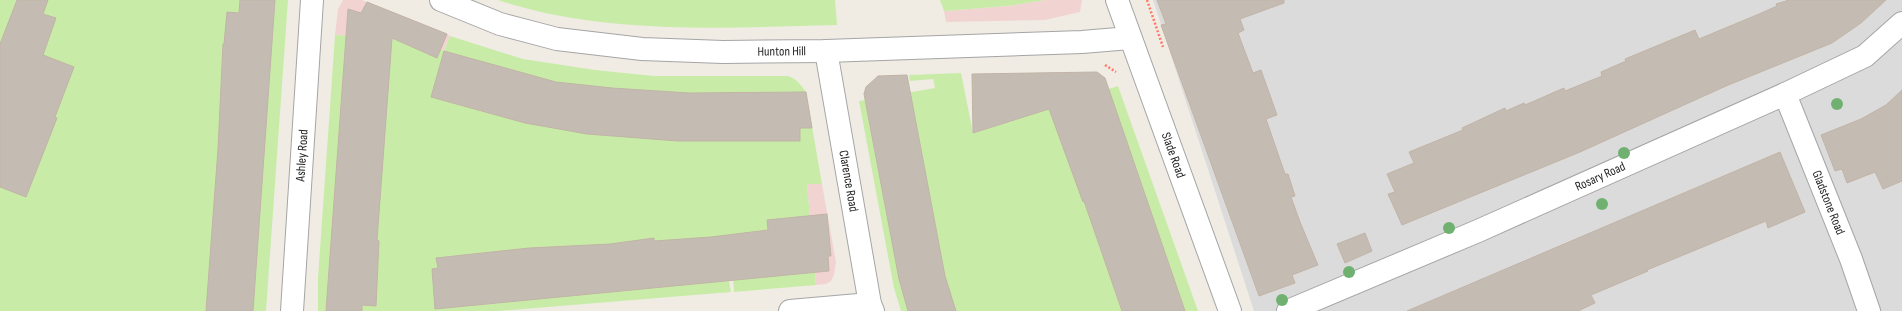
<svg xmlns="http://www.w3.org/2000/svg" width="1902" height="311" font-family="'Sofia Sans Condensed',sans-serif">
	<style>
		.residential { fill: #dcdbdb }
		.commercial { fill: #f1d4d2 }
		.grass { fill: #c8eca8 }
		.building { fill: #c4bcb3; stroke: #c2b3a6 }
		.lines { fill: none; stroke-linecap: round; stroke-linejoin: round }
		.minor-casing { stroke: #a5a5a5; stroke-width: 24 }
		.path { stroke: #ff7966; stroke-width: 2.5; stroke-dasharray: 2 2; stroke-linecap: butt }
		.minor { stroke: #fff; stroke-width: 22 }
		.tree { fill: #70b172 }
		.labels { text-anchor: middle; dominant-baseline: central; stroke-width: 3.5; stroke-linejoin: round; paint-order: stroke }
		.street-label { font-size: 13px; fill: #1e1e1e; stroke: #fff }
	</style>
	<rect width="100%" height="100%" fill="#f0ece4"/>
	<path class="residential" d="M1153,0H1902V311H1254Z"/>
	<path class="commercial" d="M343,0H362L447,34L450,36L444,51L412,47L401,42L394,35L392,42L382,37L335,35L338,9Z
		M1045,0H1082L1080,12L1045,20L946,22L944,11L1008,6Z
		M807,184H822L836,262L834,275L831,281L826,284L816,285Z"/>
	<path class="grass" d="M0,0H288L266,311H0Z
		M498,0H835L837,25C726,28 604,35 498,0Z
		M940,0H1045L1008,6L944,11Z
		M394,34L401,42L412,47L425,44L444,51L450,36L523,59L595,70L654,76H788C797,79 801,85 806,92L822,184H807L816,285L734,292L731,248L729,281L731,292L499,311H318V278L335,35L382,37L392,41Z
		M961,73L973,133L1118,86L1198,311H901L894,288L859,101L935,88L933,79L910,81L909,75Z"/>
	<path class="building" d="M17,0H48L43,14L56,18L43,55L74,67L55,117L57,118L26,197L0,187V44Z
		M240,0H275L253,311H206L218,149L223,44H224L227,12L239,13Z
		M1157,0H1284V3L1240,19L1244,30L1238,33L1253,73L1261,70L1277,115L1266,119L1285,174H1288L1295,196L1291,197L1300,222L1318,265L1292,275L1295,283L1259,296L1161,25L1166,24Z
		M1789,0H1886L1861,23L1832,43L1726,86L1580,152L1402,225L1388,194L1395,192L1387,174L1414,163L1409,152L1463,130L1462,128L1505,108L1506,111L1524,103L1525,105L1564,88L1565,91L1602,76L1601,72L1626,61L1625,59L1695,30L1699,39L1759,14L1777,6L1776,4Z
		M367,2L447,34L437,58L392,38L377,240L379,241L376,306L362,305V311H326L348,9L361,13Z
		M444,51L556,82L612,88L689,93L806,92L812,128H800V141H678L587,134L525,123L431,97Z
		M1097,72L1105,78L1185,311H1122L1084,201L1083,202L1049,109L973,133L972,74Z
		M907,75L945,276L956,311H908L899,279L864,94L866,87L878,76Z
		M1902,90V181L1883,189L1875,172L1847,183L1842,169L1835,171L1821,135L1861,119L1886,105Z
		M1780,152L1805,212L1768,228L1766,221L1647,270L1648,271L1591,295L1595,303L1578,311H1407Z
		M827,214L831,256H828L829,271L435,309L432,269L438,268L436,258L529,248L610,244L654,238V241L711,237L768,230L767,220Z
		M1365,233L1372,251L1345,263L1337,244Z"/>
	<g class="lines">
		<defs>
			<g id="minor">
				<path id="s1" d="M441,0L500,24L557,39L642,49L723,52L826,51L1082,42L1130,38"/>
				<path id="s2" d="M1117,0L1230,311"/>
				<path id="s3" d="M826,51L870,304L873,311"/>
				<path id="s4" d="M1785,94L1851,259L1869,311"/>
				<path id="s5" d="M292,311L312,0"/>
				<path d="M790,311L870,304"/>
				<path id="s6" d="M1288,311L1478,231L1785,94L1865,56L1902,23"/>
			</g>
		</defs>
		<use href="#minor" class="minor-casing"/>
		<path class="path" d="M1147,0L1163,47
			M1105,65L1116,72"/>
		<use href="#minor" class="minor"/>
	</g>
	<g class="tree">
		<circle cx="1837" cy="104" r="6"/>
		<circle cx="1624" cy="153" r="6"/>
		<circle cx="1602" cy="204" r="6"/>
		<circle cx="1449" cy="228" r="6"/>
		<circle cx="1349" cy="272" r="6"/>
		<circle cx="1282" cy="300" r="6"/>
	</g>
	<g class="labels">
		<g class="street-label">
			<text stroke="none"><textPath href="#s1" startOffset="348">Hunton Hill</textPath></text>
			<text stroke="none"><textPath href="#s5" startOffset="156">Ashley Road</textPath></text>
			<text stroke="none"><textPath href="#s2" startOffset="165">Slade Road</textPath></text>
			<text stroke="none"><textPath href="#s6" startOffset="340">Rosary Road</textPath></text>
			<text stroke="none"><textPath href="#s3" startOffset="132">Clarence Road</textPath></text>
			<text stroke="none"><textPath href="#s4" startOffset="117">Gladstone Road</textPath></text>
		</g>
	</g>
</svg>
